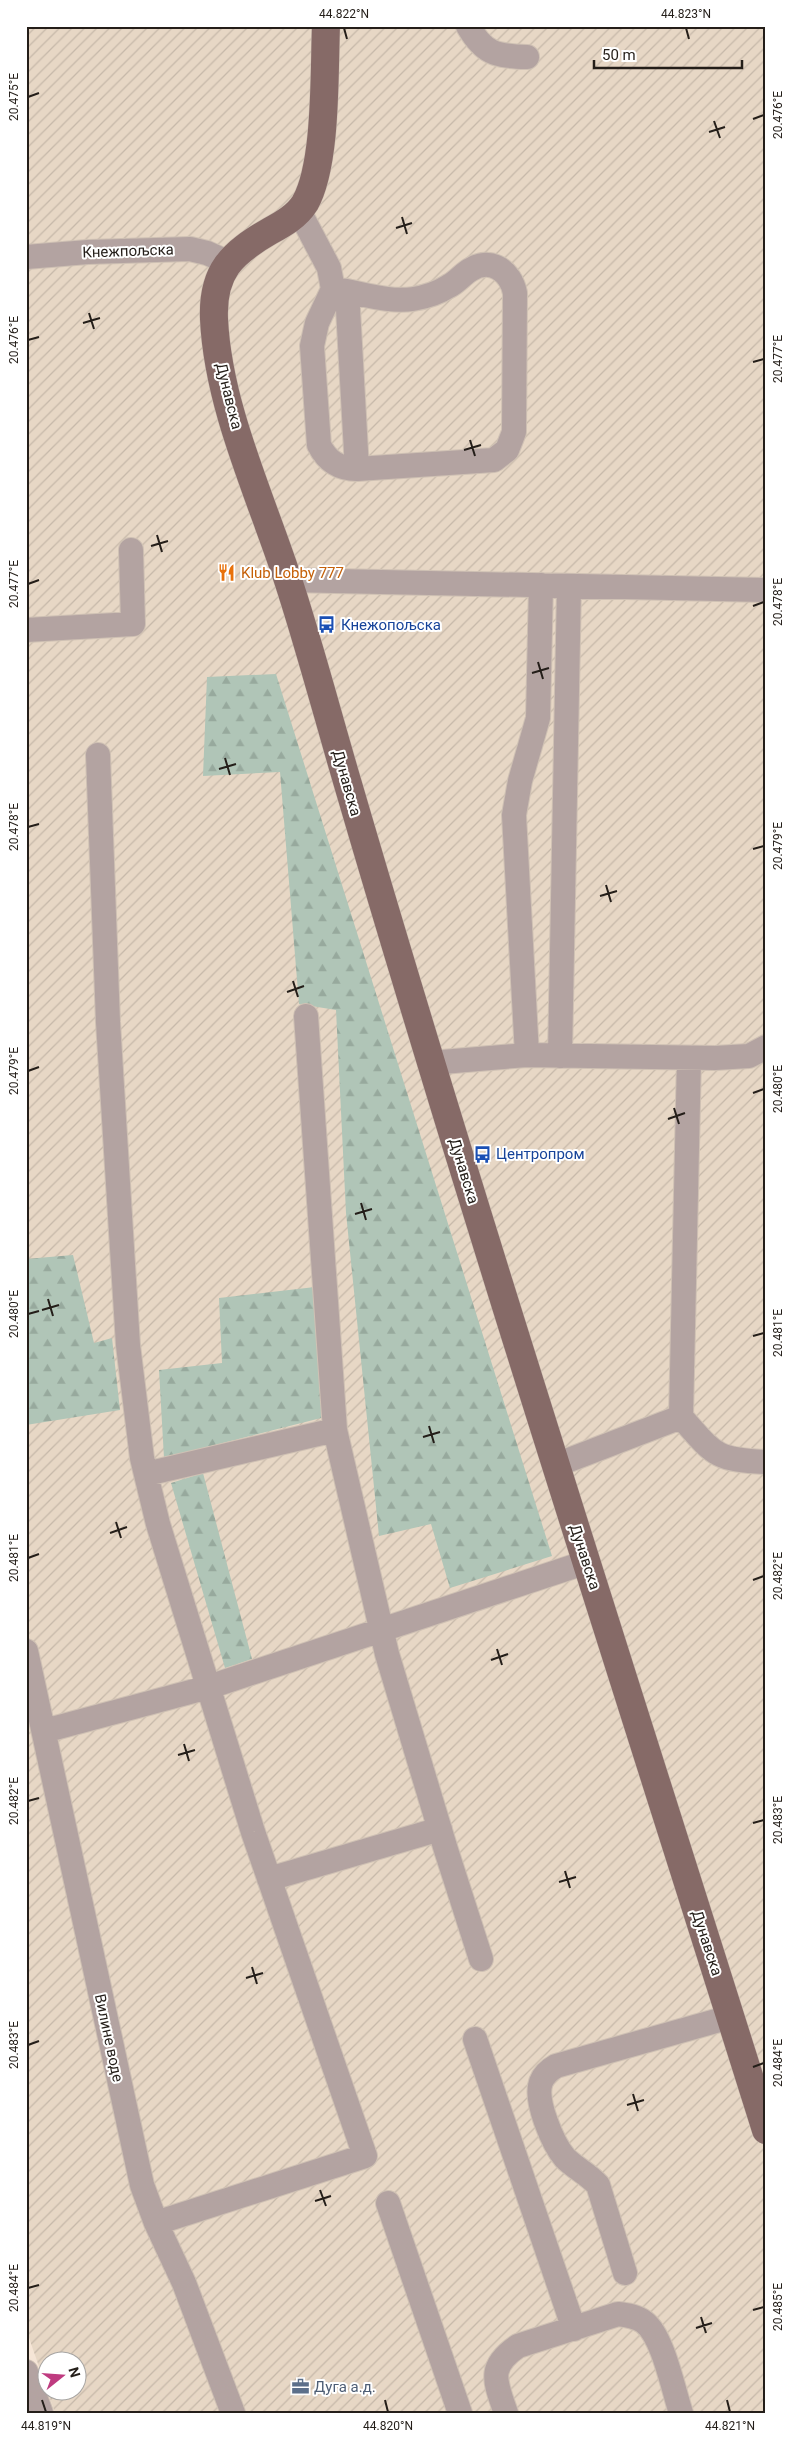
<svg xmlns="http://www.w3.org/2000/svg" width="792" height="2439" font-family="Roboto,sans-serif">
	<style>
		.industrial { fill: url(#industrial-furrows); fill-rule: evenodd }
		.forest { fill: url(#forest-firs) }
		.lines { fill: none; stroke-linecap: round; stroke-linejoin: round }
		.minor-casing { stroke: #cfc1b4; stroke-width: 26 }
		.major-casing { stroke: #cfc1b4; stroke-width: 29 }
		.minor { stroke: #b3a3a1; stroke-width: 24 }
		.major { stroke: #866a67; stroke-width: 28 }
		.ticks { fill: none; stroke: #241e19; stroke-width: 2 }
		.labels { text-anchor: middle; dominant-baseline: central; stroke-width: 4; stroke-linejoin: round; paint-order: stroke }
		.street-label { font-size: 15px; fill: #241e19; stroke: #fff }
		.food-label { font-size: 15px; fill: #c56008; stroke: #fff; text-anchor: start }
		.transit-label { font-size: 15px; fill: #164399; stroke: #fff; text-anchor: start }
		.service-label { font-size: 15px; fill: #4e5e75; stroke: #fff; text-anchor: start }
		.neatline { fill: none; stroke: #241e19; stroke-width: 2 }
		.ticks-label { font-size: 12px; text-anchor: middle; fill: #241e19 }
	</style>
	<defs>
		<pattern id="industrial-furrows" width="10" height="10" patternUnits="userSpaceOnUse" patternTransform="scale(1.25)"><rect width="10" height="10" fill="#e7d7c5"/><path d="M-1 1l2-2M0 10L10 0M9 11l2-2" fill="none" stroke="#c6b8a9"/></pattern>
		<pattern id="forest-firs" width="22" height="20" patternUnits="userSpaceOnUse" patternTransform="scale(1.25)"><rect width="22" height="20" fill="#b0c5b7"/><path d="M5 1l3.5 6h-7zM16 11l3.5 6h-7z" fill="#97a99d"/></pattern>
	</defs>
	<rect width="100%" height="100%" fill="#f5e5d6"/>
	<path class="industrial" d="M26,26H766V2413H55L26,2329ZM48,2362H78V2392H48Z"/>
	<path class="forest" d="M276,674L552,1556L450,1588L431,1524L379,1536L346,1213L336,1010L299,1004L280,772L203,776L207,677Z
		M73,1255L94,1343L112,1338L120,1410L26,1425V1259Z
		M315,1287L325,1417L164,1458L159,1370L222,1363L219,1298Z
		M203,1473L252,1659L225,1668L171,1483Z"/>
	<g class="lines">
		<defs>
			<path id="minor" d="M468,26C484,54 496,56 527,57
				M299,211L329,268L333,289L317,323L312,346L319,445C327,461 339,469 357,469L494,460L507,450L514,432L515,293C511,272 491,256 470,270C463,274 457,282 449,286C438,293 426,297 413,299C387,303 359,292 333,289
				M26,257L88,252L190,249L207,253L227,262
				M347,291L357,469
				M288,580L766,590
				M26,630L133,624L131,550
				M98,755L108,1022L128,1345L142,1458L158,1524L253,1832L365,2156L156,2223
				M306,1016L335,1430L387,1654L446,1850L481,1959
				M527,1055L514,815L520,781L538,718L541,585
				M560,1056L569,586
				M430,1063L527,1055L715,1058L749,1056L766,1047
				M681,1417L689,1058
				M681,1417C714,1454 714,1460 766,1462
				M556,1465L681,1417
				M146,1474L335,1430
				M26,1651L142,2185L156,2223L184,2283L233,2413
				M44,1731L209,1687L587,1562
				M269,1879L440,1829
				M475,2039L574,2329
				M388,2203L460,2413
				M625,2273L598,2185C588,2174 575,2168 565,2158C553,2144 534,2100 541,2082C544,2074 549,2070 556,2066L730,2017
				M26,2372L41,2413
				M506,2413C495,2381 487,2367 518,2346L618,2314C627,2315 636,2316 644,2322C663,2336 673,2389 681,2413"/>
			<path id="major" d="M326,26C324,73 327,164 305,203C297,216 283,224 270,231C232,253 212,271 214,319C218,406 260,495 287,577C309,644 327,713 347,781C479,1233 625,1681 766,2130"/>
		</defs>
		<use href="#minor" class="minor-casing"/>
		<use href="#major" class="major-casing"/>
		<use href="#minor" class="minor"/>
		<use href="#major" class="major"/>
	</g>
	<path class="ticks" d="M344,28L347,39M686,28L689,39M28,97L39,93M753,119L764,115M714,121L720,138M709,132L725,127M402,217L407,234M396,228L412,223M89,313L94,329M83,323L100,318M28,340L39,337M753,362L764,359M470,440L475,456M464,450L481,445M157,535L162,552M151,546L168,541M28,584L39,580M753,606L764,602M538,662L543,679M532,673L549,668M225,758L230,775M219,769L236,764M28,827L39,824M753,849L764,846M606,885L611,902M600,896L617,891M293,981L298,997M287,992L304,986M28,1071L39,1067M753,1093L764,1089M674,1108L679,1124M668,1119L685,1113M361,1203L366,1220M355,1214L372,1209M48,1299L53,1316M42,1310L59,1305M28,1314L39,1311M753,1336L764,1333M429,1426L434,1443M423,1437L440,1432M116,1522L121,1538M110,1533L127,1527M28,1558L39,1554M753,1580L764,1576M497,1649L502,1665M491,1660L508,1654M184,1744L189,1761M178,1755L195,1750M28,1801L39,1798M753,1823L764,1820M565,1871L570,1888M559,1882L576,1877M252,1967L257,1984M246,1978L263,1973M28,2045L39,2041M753,2067L764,2063M633,2094L638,2111M627,2105L644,2100M320,2190L326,2206M315,2201L331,2196M28,2288L39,2285M753,2310L764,2307M701,2317L706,2333M696,2328L712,2323M42,2400L46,2412M385,2400L388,2412M727,2400L730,2412"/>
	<defs>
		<symbol id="restaurant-bare" viewBox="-9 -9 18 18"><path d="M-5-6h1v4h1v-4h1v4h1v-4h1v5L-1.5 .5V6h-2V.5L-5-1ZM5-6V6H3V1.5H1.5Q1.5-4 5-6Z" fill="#e8710a" stroke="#fff" stroke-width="2.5" paint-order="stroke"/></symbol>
		<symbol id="bus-bare" viewBox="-9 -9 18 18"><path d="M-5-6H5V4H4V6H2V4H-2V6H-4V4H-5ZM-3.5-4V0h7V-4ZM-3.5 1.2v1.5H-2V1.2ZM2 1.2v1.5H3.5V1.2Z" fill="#1a4fb4" stroke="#fff" stroke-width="2.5" paint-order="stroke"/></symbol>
		<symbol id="office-bare" viewBox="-9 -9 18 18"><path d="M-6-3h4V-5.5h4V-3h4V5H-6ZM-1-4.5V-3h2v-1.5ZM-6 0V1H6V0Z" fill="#5c6f8a" stroke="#fff" stroke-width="2.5" paint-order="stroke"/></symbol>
	</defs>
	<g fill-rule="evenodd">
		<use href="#restaurant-bare" x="214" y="560" width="25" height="25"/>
		<use href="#bus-bare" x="314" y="612" width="25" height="25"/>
		<use href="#bus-bare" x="470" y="1142" width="25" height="25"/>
		<use href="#office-bare" x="288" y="2374" width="25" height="25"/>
	</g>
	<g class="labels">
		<g class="street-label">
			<text transform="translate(128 251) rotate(-2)">Кнежпољска</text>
			<text transform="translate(229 396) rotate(76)">Дунавска</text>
			<text transform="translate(347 783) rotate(74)">Дунавска</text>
			<text transform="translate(464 1171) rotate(73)">Дунавска</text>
			<text transform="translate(585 1557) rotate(72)">Дунавска</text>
			<text transform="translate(707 1943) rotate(72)">Дунавска</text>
			<text transform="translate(109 2038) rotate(78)">Вилине воде</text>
		</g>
		<g class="food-label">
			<text x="241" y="573">Klub Lobby 777</text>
		</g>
		<g class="transit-label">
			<text x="341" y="625">Кнежопољска</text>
			<text x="496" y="1154">Центропром</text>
		</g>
		<g class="service-label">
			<text x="314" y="2387">Дуга а.д.</text>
		</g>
	</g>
	<rect width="792" height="2439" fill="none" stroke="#ffffff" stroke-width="55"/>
	<g transform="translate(62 2376) rotate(73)"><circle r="24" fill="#ffffff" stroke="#a7a5a3"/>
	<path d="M0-4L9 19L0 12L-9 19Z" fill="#bf3b80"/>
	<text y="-8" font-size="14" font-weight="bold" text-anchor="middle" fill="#241e19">N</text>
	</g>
	<path d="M594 60v8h148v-8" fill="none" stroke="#241e19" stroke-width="2.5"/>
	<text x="602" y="60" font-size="15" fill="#241e19" stroke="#ffffff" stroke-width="4" paint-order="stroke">50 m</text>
	<rect x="28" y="28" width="736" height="2384" class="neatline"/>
	<g class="ticks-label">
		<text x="344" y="18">44.822°N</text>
		<text x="686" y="18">44.823°N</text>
		<text transform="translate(14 97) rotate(-90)" y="4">20.475°E</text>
		<text transform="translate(778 115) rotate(-90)" y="4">20.476°E</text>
		<text transform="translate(14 340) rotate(-90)" y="4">20.476°E</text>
		<text transform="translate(778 359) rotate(-90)" y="4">20.477°E</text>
		<text transform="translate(14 584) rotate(-90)" y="4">20.477°E</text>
		<text transform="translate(778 602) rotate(-90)" y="4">20.478°E</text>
		<text transform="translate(14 827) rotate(-90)" y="4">20.478°E</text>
		<text transform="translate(778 846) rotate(-90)" y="4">20.479°E</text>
		<text transform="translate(14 1071) rotate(-90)" y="4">20.479°E</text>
		<text transform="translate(778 1089) rotate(-90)" y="4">20.480°E</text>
		<text transform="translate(14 1314) rotate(-90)" y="4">20.480°E</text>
		<text transform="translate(778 1333) rotate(-90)" y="4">20.481°E</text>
		<text transform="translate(14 1558) rotate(-90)" y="4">20.481°E</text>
		<text transform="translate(778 1576) rotate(-90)" y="4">20.482°E</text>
		<text transform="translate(14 1801) rotate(-90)" y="4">20.482°E</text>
		<text transform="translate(778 1820) rotate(-90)" y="4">20.483°E</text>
		<text transform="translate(14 2045) rotate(-90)" y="4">20.483°E</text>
		<text transform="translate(778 2063) rotate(-90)" y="4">20.484°E</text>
		<text transform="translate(14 2288) rotate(-90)" y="4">20.484°E</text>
		<text transform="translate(778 2307) rotate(-90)" y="4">20.485°E</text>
		<text x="46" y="2430">44.819°N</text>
		<text x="388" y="2430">44.820°N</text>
		<text x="730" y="2430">44.821°N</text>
	</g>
</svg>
